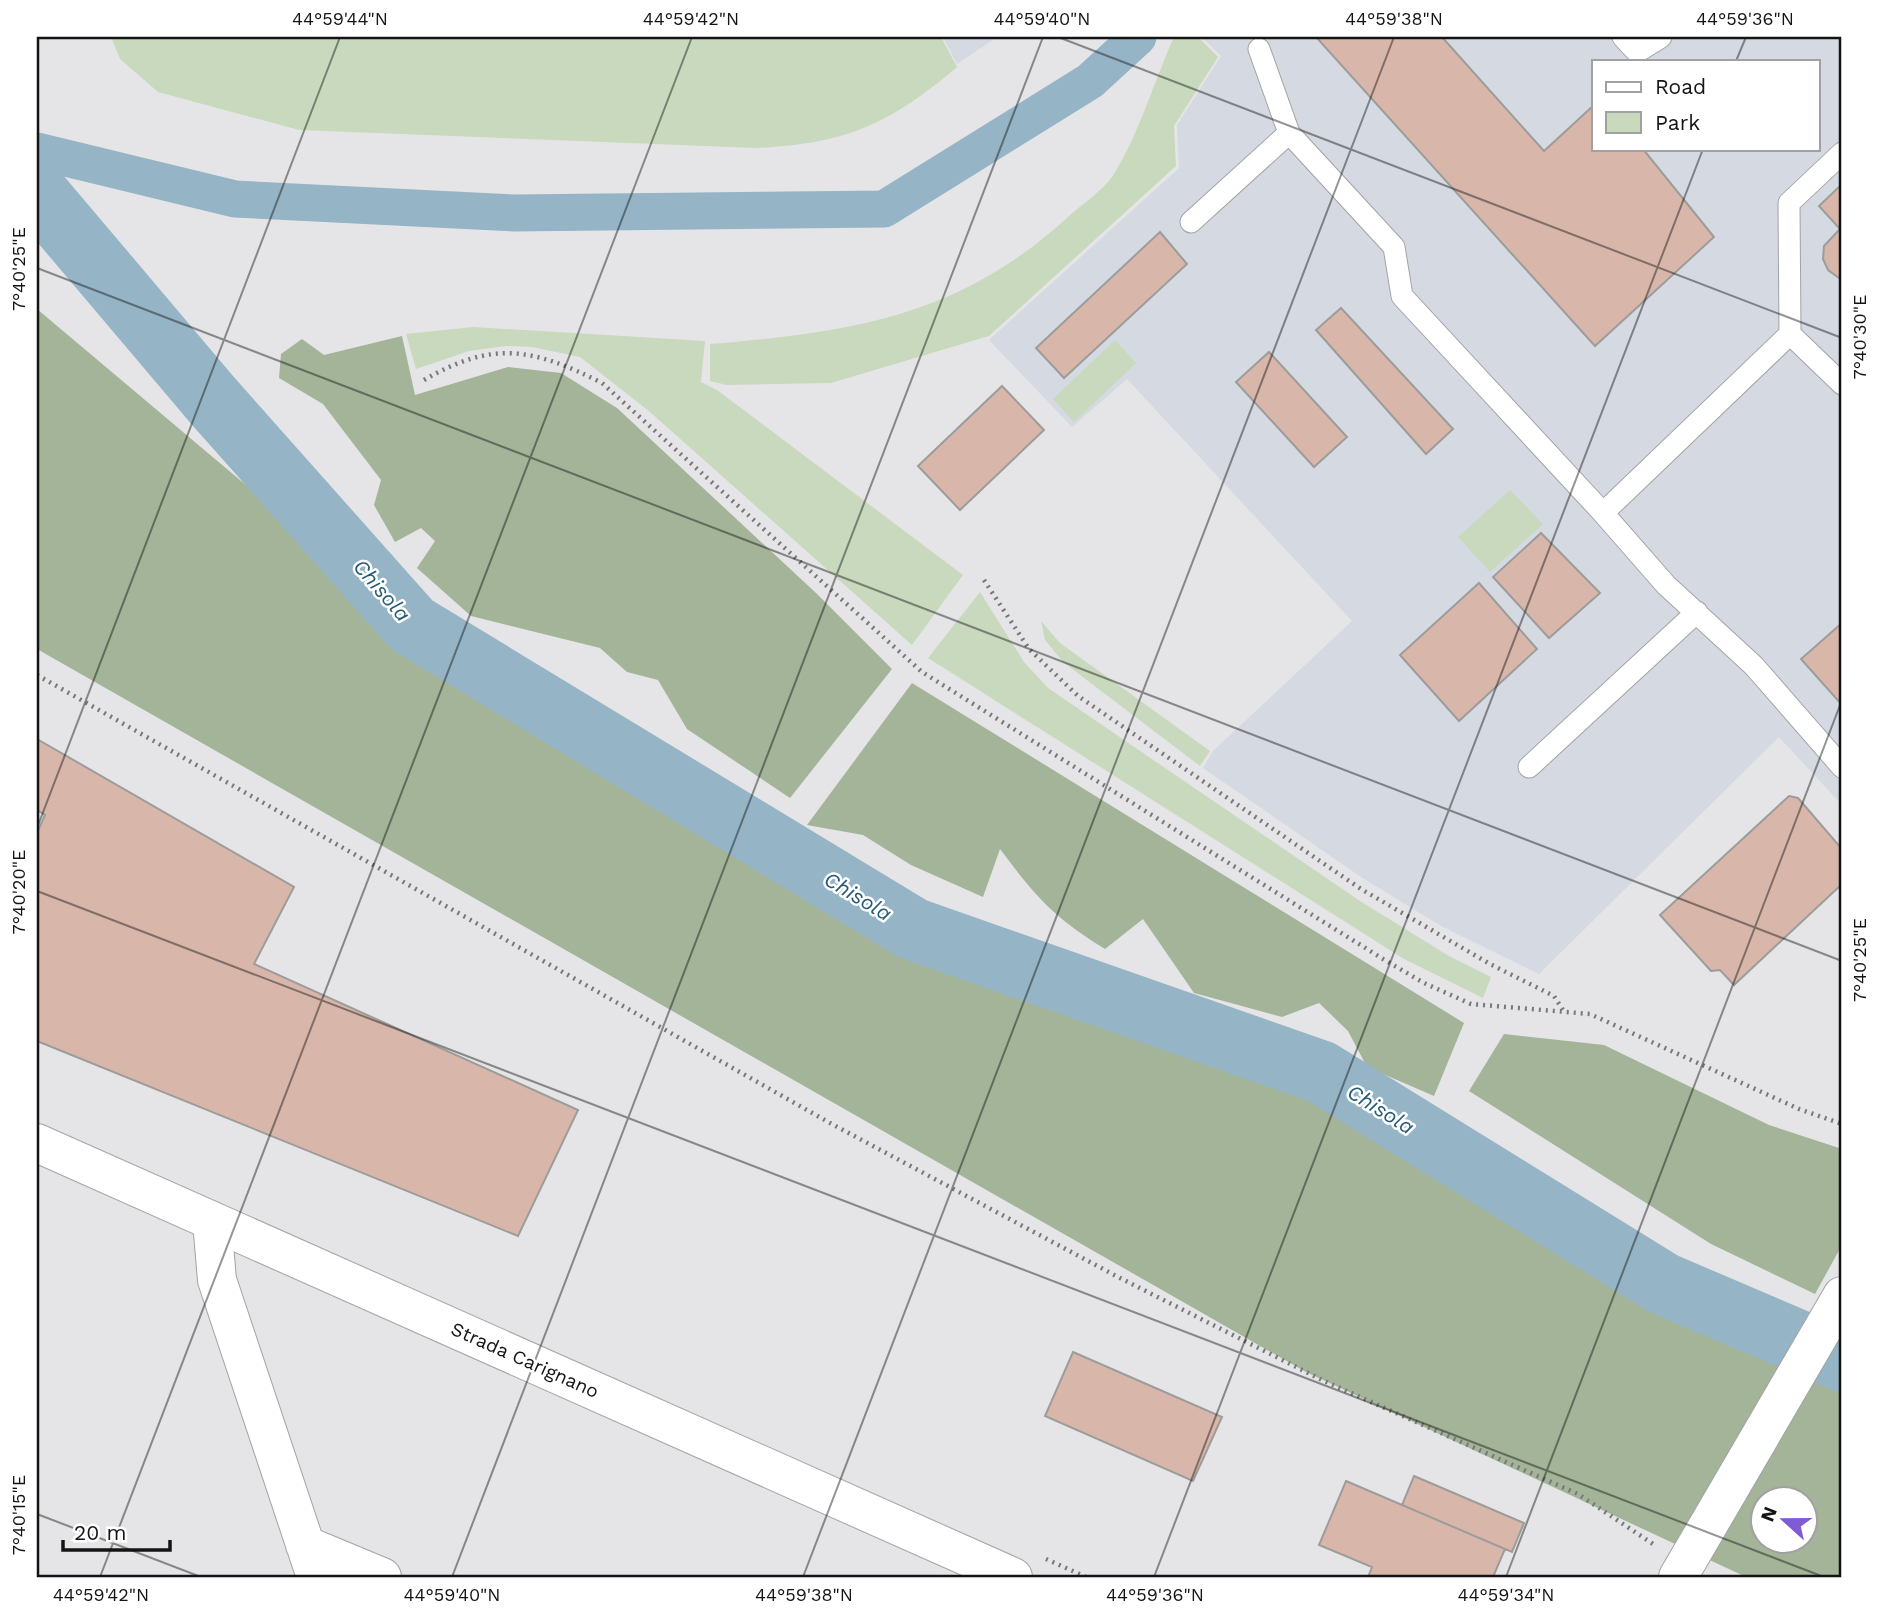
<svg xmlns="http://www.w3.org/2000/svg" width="1879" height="1614" font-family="'Work Sans',sans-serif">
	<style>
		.built { fill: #d5d9e1; fill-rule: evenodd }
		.green { fill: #c9d9bd }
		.forest { fill: #a3b498; fill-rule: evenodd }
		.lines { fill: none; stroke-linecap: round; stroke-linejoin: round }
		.canal { stroke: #95b4c6; stroke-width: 37 }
		.river { stroke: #95b4c6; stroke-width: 63 }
		.building { fill: #d8b7aa; stroke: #9d9c9b; stroke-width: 2 }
		.lane-casing { stroke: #a2a3a4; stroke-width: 23 }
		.street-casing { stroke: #a2a3a4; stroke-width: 40 }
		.secondary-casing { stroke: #a2a3a4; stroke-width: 40 }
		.path { stroke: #787879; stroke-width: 4.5; stroke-dasharray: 2 5; stroke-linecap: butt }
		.lane { stroke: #fff; stroke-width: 21 }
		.street { stroke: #fff; stroke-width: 38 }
		.secondary { stroke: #fff; stroke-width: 38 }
		.ticks { fill: none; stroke: #141415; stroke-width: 2; stroke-opacity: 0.45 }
		.labels { text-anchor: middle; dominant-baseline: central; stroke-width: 5; stroke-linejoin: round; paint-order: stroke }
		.street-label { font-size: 19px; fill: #141415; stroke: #fff }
		.water-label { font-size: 21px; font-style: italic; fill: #255a76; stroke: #fff }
		.neatline { fill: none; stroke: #141415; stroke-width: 2.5 }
		.ticks-label { font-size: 18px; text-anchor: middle; fill: #141415 }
	</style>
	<rect width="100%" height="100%" fill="#e5e5e7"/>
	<path class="built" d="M943,37H997L957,64Z
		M1202,37H1842V805L1779,737L1539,974L1441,926L1361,877L1203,768L1213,751L1352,621L1127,379L1072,427L989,340L1179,168L1177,125L1221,56ZM1594,61H1818V149H1594Z"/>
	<path class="green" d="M111,37H941L957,67C889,125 845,144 755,148L299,130L158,92L120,59Z
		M1174,37H1198L1218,57L1174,126L1176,166L989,336L831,383L727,385L710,381V344C851,332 959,317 1068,217C1082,204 1104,190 1114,174C1140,132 1154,81 1174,37Z
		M473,327L705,341L701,382L717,390L963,575L912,645L650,412L580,357L532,347L505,346L469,351L416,369L406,334Z
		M1115,340L1136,363L1074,422L1053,399Z
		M1510,490L1543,524L1490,572L1458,537Z
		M980,592L1024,662L1048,688L1360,901L1449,956L1491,977L1483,998L1404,959L928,658Z
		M1041,621L1060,643L1210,751L1200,766L1063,662L1045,640Z"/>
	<path class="forest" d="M37,309L412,625L913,929L1321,1072L1664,1284L1842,1360V1577H1746L1306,1372L37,649ZM1764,1498H1806V1540H1764Z
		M402,336L415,395L508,367L561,373L617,408L816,593L892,669L790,798L687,729L658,680L627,672L600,648L471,616L417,568L435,541L421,528L395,542L374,505L381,480L323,404L279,378L281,354L302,339L324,355Z
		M912,683L1464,1023L1434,1096L1367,1067L1348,1031L1319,1003L1282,1017L1194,993L1143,919L1105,949C1053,917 1036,897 1000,849L983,897L911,865L863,835L807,825Z
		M1504,1034L1604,1045L1769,1125L1842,1149V1245L1815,1294L1711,1244L1469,1091Z"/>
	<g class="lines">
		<path class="canal" d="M37,151L235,199L514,213L884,209L1090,81L1138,37"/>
		<path class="river" d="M37,193L213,401L412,625L913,929L1321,1072L1664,1284L1842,1360"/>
	</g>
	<path class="building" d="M1316,37H1442L1544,151L1594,105V149H1643L1714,237L1595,346Z
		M1842,184V280L1828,270L1823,259L1824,246L1840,229L1819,206Z
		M1160,232L1187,264L1064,378L1036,348Z
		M1341,308L1453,429L1426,454L1316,330Z
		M1269,352L1347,437L1314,467L1236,382Z
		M1002,386L1044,430L960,510L918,466Z
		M1541,533L1600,593L1549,638L1493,577Z
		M1479,583L1537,649L1459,721L1400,655Z
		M1842,623V705L1801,659Z
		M37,739L294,887L254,964L578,1110L518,1236L37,1041V833L45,815L37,810Z
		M1789,796L1798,798L1842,849V884L1734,985L1720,970L1711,971L1660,915Z
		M1073,1352L1222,1417L1193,1481L1045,1416Z
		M1414,1476L1524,1523L1512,1552L1402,1505Z
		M1346,1481L1505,1549L1493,1577H1368L1372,1567L1319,1545Z"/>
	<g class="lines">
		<defs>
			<path id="lane" d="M1623,37L1637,52L1661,37
				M1259,49L1289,133
				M1191,222L1289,133L1394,247L1402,296L1603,513
				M1790,334L1789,203L1842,153
				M1842,384L1790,334L1603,513L1666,585L1754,666L1842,767
				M1529,767L1697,612"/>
			<path id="street" d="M212,1221L217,1280L316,1577
				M305,1545L382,1577
				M1678,1577L1842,1296"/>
			<path id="secondary" d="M37,1143L1013,1577"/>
		</defs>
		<use href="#lane" class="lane-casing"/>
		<use href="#street" class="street-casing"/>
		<use href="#secondary" class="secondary-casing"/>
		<path class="path" d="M424,380C493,340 533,348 602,383L922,672L1383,959L1424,983L1471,1004L1590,1014L1799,1109L1842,1124
			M984,580L1029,649L1078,696L1361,889L1490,964L1554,996L1563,1010
			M37,675L830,1123L1118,1277L1322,1380L1578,1494L1656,1546
			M1046,1559L1086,1577"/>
		<use href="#lane" class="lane"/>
		<use href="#street" class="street"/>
		<use href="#secondary" class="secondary"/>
	</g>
	<path class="ticks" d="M1058,37L1842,338M1736,61L1746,37M37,268L1842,961M37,828L340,37M37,891L1824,1577M37,1514L201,1577M100,1577L692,37M452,1577L1043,37M803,1577L1394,37M1154,1577L1703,149M1506,1577L1842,700"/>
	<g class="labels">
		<g class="street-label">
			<text transform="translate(525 1360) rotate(24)">Strada Carignano</text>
		</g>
		<g class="water-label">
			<text transform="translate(382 590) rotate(49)">Chisola</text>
			<text transform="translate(858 896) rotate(31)">Chisola</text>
			<text transform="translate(1381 1109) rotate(32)">Chisola</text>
		</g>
	</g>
	<rect width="1879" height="1614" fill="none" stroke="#ffffff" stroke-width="77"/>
	<rect x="1592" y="60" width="228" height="91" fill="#ffffff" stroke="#a1a1a1" stroke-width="2"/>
	<rect x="1606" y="82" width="35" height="10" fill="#ffffff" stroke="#a1a1a1" stroke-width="2"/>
	<text x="1655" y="94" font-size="21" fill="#141415">Road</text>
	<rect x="1606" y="112" width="35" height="21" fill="#c9d9bd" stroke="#a1a1a1" stroke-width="2"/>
	<text x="1655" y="130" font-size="21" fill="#141415">Park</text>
	<g transform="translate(1784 1520) rotate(291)"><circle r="33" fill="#ffffff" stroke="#a1a1a1" stroke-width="2"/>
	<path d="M0-5L12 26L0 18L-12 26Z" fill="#805bd6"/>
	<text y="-10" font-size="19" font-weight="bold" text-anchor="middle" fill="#141415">N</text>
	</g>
	<path d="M63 1540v10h107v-10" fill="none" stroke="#141415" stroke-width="3.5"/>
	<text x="74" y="1540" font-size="21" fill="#141415" stroke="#ffffff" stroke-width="5" paint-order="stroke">20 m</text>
	<rect x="38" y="38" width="1802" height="1538" class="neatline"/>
	<g class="ticks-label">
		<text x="340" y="25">44°59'44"N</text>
		<text x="691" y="25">44°59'42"N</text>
		<text x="1042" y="25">44°59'40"N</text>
		<text x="1394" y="25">44°59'38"N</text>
		<text x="1745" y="25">44°59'36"N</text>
		<text transform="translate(19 269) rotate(-90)" y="6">7°40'25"E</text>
		<text transform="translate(1860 337) rotate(-90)" y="6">7°40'30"E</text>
		<text transform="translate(19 892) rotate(-90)" y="6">7°40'20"E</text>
		<text transform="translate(1860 960) rotate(-90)" y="6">7°40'25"E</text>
		<text transform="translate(19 1515) rotate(-90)" y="6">7°40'15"E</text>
		<text x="101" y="1601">44°59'42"N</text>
		<text x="452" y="1601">44°59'40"N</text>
		<text x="804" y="1601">44°59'38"N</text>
		<text x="1155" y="1601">44°59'36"N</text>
		<text x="1506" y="1601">44°59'34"N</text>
	</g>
</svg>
